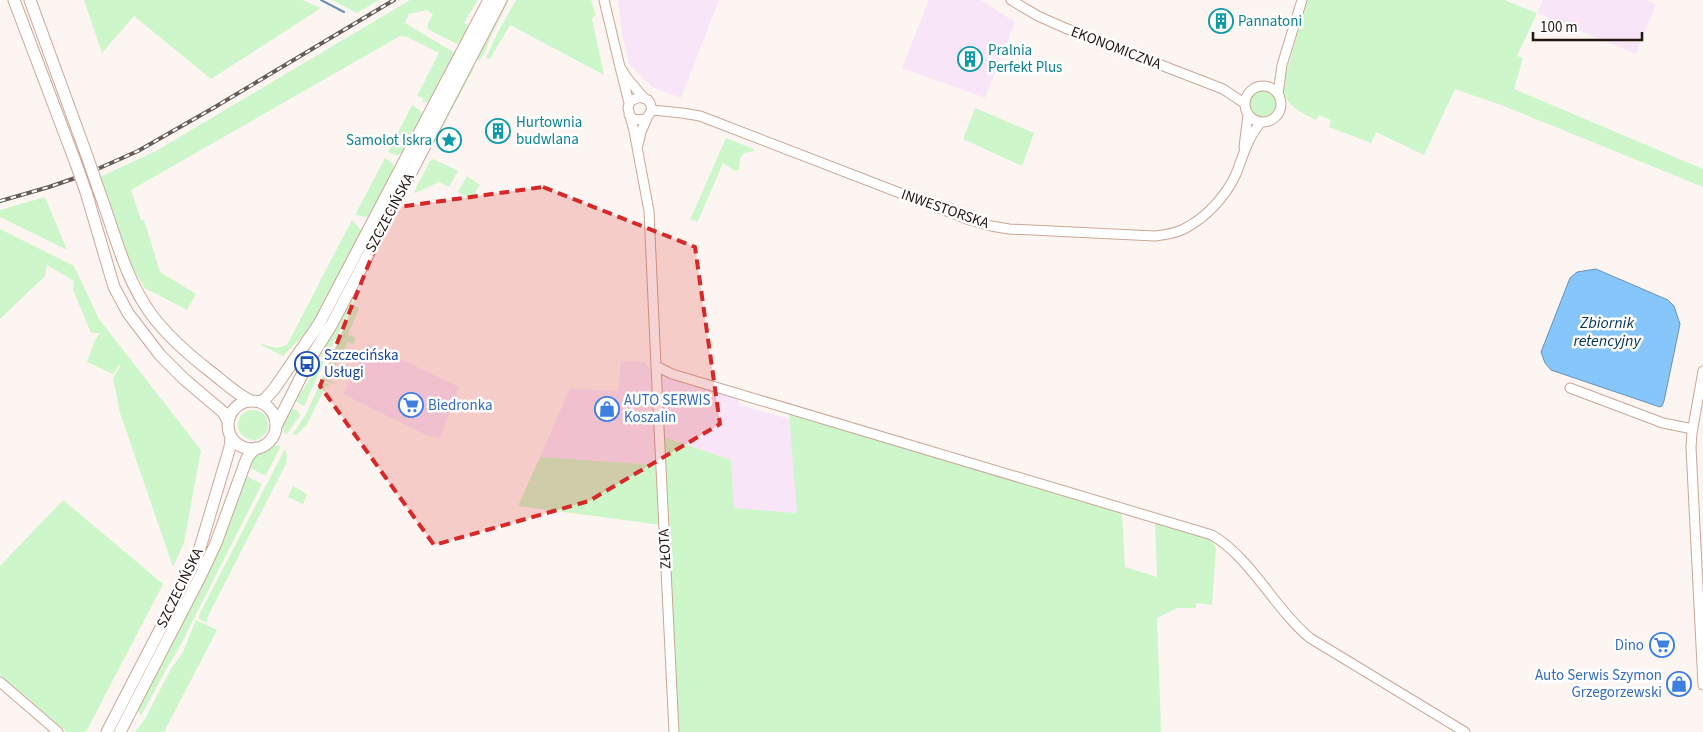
<svg xmlns="http://www.w3.org/2000/svg" width="1703" height="732" font-family="'Source Sans 3',sans-serif">
	<style>
		.commercial { fill: #f8e6f8 }
		.green { fill: #cdf6ca }
		.water { fill: #86c6fb; stroke: #6991b5 }
		.lines { fill: none; stroke-linecap: round; stroke-linejoin: round }
		.stream { stroke: #6991b5; stroke-width: 2 }
		.minor-casing { stroke: #cba695; stroke-width: 11 }
		.major-casing { stroke: #cba695; stroke-width: 13 }
		.minor { stroke: #fff; stroke-width: 9 }
		.major { stroke: #fff; stroke-width: 11 }
		.rail-casing { stroke: #665a56; stroke-width: 4 }
		.rail { stroke: #fff; stroke-width: 2; stroke-dasharray: 5.5; stroke-linecap: butt }
		.major-bridge-casing { stroke: #cba695; stroke-width: 13; stroke-linecap: butt }
		.major-bridge { stroke: #fff; stroke-width: 11 }
		.marked { fill: #d62828; fill-opacity: 0.2; stroke: #d62828; stroke-width: 4; stroke-dasharray: 10 6; stroke-linejoin: round }
		.labels { text-anchor: middle; dominant-baseline: central; stroke-width: 5; stroke-linejoin: round; paint-order: stroke }
		.culture-label { font-size: 15px; fill: #0d838f; stroke: #fff; text-anchor: start }
		.street-label { font-size: 15px; fill: #241611; stroke: #fff }
		.transit-label { font-size: 15px; fill: #164399; stroke: #fff; text-anchor: start }
		.shop-label { font-size: 15px; fill: #366cbe; stroke: #fff; text-anchor: start }
		.water-label { font-size: 16px; font-style: italic; fill: #003455; stroke: #fff }
	</style>
	<rect width="100%" height="100%" fill="#fdf5f1"/>
	<path class="commercial" d="M618,0H719L681,98L652,87L629,64L622,33Z
		M929,0H981L1015,22L985,98L902,68Z
		M1543,0H1647L1656,4L1636,54L1537,13Z
		M369,344L459,387L440,438L426,435L343,394Z
		M621,361L645,362L650,370L656,465L540,457L570,389L618,391Z
		M665,375L738,398L739,405L791,419L798,513L734,508L731,460L664,437L661,378Z"/>
	<path class="green" d="M84,0H302L321,8L211,79L134,16L102,53Z
		M332,0H379L357,13Z
		M410,0H478L464,23L468,25L463,40L457,44L429,30L427,26L433,14L427,10L409,14L405,23L455,53L433,99L427,102H422L424,99L417,96L439,53L407,37L400,36L131,190L141,220H144L160,272L196,294L187,310L145,288L113,237L100,211L89,182L156,151Z
		M503,0H509L491,36L485,52L479,61L476,59Z
		M516,0H591L596,15L592,18L604,75L510,25L490,59L486,58L497,34Z
		M1307,0H1504L1537,13L1517,56L1523,58L1514,89L1703,169V187L1504,106L1455,89L1424,155L1376,132L1371,143L1329,127L1331,120L1319,115L1316,120C1299,111 1288,108 1282,88Z
		M475,66L432,147L430,145L468,69Z
		M1248 103a14 14 0 1 1 28 0a14 14 0 1 1-28 0Z
		M412,105L420,110L423,117L405,152L397,155L388,152Z
		M975,108L1034,133L1022,166L963,139Z
		M726,138L754,149V151L744,153L740,159L739,169L735,171L723,163L698,221L690,220Z
		M385,158C392,162 394,163 394,172L371,216L367,217L355,215Z
		M433,159L458,171L449,187L439,182L415,193L414,192L430,161Z
		M467,176L480,185L471,199L458,192Z
		M45,197L67,250L0,217V210Z
		M352,220L362,231L315,323L283,356L261,345V344L277,348L287,345Z
		M0,229L74,266L99,319L201,450L184,543L173,567L120,413L113,378L120,367L119,365L113,374L87,362L94,342L100,333H91L73,290L74,281L47,265L45,276L0,319Z
		M351,298L354,300L345,321L325,360L320,356L348,300Z
		M355,305L359,309L348,334L356,338L353,344L348,342L328,379L333,382L332,384L322,379V378Z
		M321,360L324,362L304,406L295,401L315,372Z
		M321,381L331,386H326L305,428H303L298,434L292,435L306,414Z
		M289,407L298,411L300,415L287,434L284,433L282,424Z
		M238 425a15 15 0 1 1 30 0a15 15 0 1 1-30 0Z
		M789,412L958,465L1122,513L1125,567L1157,577L1155,523L1211,540L1216,548L1212,605L1196,603V608H1177L1157,618L1161,732H671L662,525L518,506L540,457L656,465L664,463V437L731,460L734,508L797,513Z
		M276,445L281,446L267,473L264,475L248,467L255,455Z
		M285,449L287,456L286,461L287,462L207,618V623L199,619V615Z
		M244,475L262,484L179,648L168,666L141,716L138,711L139,703Z
		M293,486L307,494L303,504L288,497Z
		M63,500L163,584L86,732H67L0,675V565H1Z
		M196,620L217,630L164,732H135L145,719L171,669L183,652Z"/>
	<path class="water" d="M1596,269L1668,300L1674,306L1680,324L1664,401L1662,406L1660,407L1551,370L1545,363L1541,352L1570,278L1577,272Z"/>
	<g class="lines">
		<path class="stream" d="M321,0L344,12"/>
		<defs>
			<path id="minor" d="M604,0L620,67
				M1011,0L1038,16L1065,28L1223,89L1244,103
				M1245 104a18 18 0 1 1 36 0a18 18 0 1 1-36 0Z
				M1278,94L1282,65L1302,0
				M629,103L620,67L627,78L644,98
				M652,110L682,113L700,116L970,220L991,226L1009,229L1155,236C1165,235 1175,233 1184,229C1207,217 1226,196 1236,174C1243,156 1248,137 1261,122
				M629,115L635,120L646,119L652,110L650,103L648,100L640,97L630,101L628,108L634,131L649,211L656,366L672,374L1212,535C1251,558 1274,608 1310,638L1465,732
				M638,145L641,132L647,118
				M1244,147L1248,115
				M656,366L674,732
				M1703,371L1692,433L1691,447L1703,685
				M1570,388L1663,423L1693,429
				M0,682L58,732"/>
			<path id="major" d="M14,0L75,161
				M30,0L87,156
				M98,188C114,230 124,277 151,314C168,337 189,355 211,372C224,382 236,394 251,401
				M86,192L114,287L128,313L160,355L184,379L223,412L228,421
				M228 425a24 24 0 1 1 48 0a24 24 0 1 1-48 0Z
				M260,402L266,398L274,389L319,324L489,0
				M276,426L310,359L332,324L501,0
				M107,732L197,558L230,447L231,436
				M120,732L201,575L216,543L247,458L255,448"/>
		</defs>
		<use href="#minor" class="minor-casing"/>
		<use href="#major" class="major-casing"/>
		<use href="#minor" class="minor"/>
		<use href="#major" class="major"/>
		<defs>
			<path id="rail" d="M0,201L49,187L84,175L138,151L215,107L394,0"/>
		</defs>
		<use href="#rail" class="rail-casing"/>
		<use href="#rail" class="rail"/>
		<defs>
			<path id="major-bridge" d="M87,156L98,188
				M75,161L86,192"/>
		</defs>
		<use href="#major-bridge" class="major-bridge-casing"/>
		<use href="#major-bridge" class="major-bridge"/>
	</g>
	<path class="marked" d="M543,187L695,247L720,424L589,501L434,545L320,386L391,208Z"/>
	<defs>
		<symbol id="building-ring" viewBox="-11 -11 22 22"><circle r="9.5" fill="#fff" stroke="#0f9aa8" stroke-width="1.5"/><path d="M-4-6H4V6H1V3H-1V6H-4ZM-2.5-4.3h1.7v1.8h-1.7ZM.8-4.3h1.7v1.8H.8ZM-2.5-1h1.7V.8h-1.7ZM.8-1h1.7V.8H.8Z" fill="#0f9aa8"/></symbol>
		<symbol id="sight-ring" viewBox="-11 -11 22 22"><circle r="9.5" fill="#fff" stroke="#0f9aa8" stroke-width="1.5"/><path d="M0-6L1.8-2.2L6-1.7L2.9 1.2L3.7 5.4L0 3.3L-3.7 5.4L-2.9 1.2L-6-1.7L-1.8-2.2Z" fill="#0f9aa8"/></symbol>
		<symbol id="bus-ring" viewBox="-11 -11 22 22"><circle r="9.5" fill="#fff" stroke="#1a4fb4" stroke-width="1.5"/><path d="M-5-6H5V4H4V6H2V4H-2V6H-4V4H-5ZM-3.5-4V0h7V-4ZM-3.5 1.2v1.5H-2V1.2ZM2 1.2v1.5H3.5V1.2Z" fill="#1a4fb4"/></symbol>
		<symbol id="supermarket-ring" viewBox="-11 -11 22 22"><circle r="9.5" fill="#fff" stroke="#3f7fe0" stroke-width="1.5"/><path d="M-6-5.5h2.5l.6 2H6L4.5 2H-2.5L-4.4-4H-6ZM-1.5 3.2a1.3 1.3 0 1 0 .1 0ZM3 3.2a1.3 1.3 0 1 0 .1 0Z" fill="#3f7fe0"/></symbol>
		<symbol id="shop-ring" viewBox="-11 -11 22 22"><circle r="9.5" fill="#fff" stroke="#3f7fe0" stroke-width="1.5"/><path d="M-5-2.5h2.3a2.7 3.5 0 0 1 5.4 0H5L5.5 6h-11ZM-1.5-2.5h3a1.5 2.3 0 0 0-3 0Z" fill="#3f7fe0"/></symbol>
	</defs>
	<g fill-rule="evenodd">
		<use href="#building-ring" x="1207" y="7" width="28" height="28"/>
		<use href="#building-ring" x="956" y="45" width="28" height="28"/>
		<use href="#building-ring" x="484" y="117" width="28" height="28"/>
		<use href="#sight-ring" x="435" y="126" width="28" height="28"/>
		<use href="#bus-ring" x="293" y="350" width="28" height="28"/>
		<use href="#supermarket-ring" x="397" y="391" width="28" height="28"/>
		<use href="#shop-ring" x="593" y="395" width="28" height="28"/>
		<use href="#supermarket-ring" x="1648" y="631" width="28" height="28"/>
		<use href="#shop-ring" x="1665" y="670" width="28" height="28"/>
	</g>
	<g class="labels">
		<g class="culture-label">
			<text x="1238" y="21">Pannatoni</text>
			<text x="988" y="50">Pralnia<tspan x="988" dy="17">Perfekt Plus</tspan></text>
			<text x="516" y="122">Hurtownia<tspan x="516" dy="17">budwlana</tspan></text>
			<text x="432" y="140" text-anchor="end">Samolot Iskra</text>
		</g>
		<g class="street-label">
			<text transform="translate(1116 48) rotate(21)">EKONOMICZNA</text>
			<text transform="translate(945 209) rotate(19)">INWESTORSKA</text>
			<text transform="translate(390 213) rotate(-62)">SZCZECIŃSKA</text>
			<text transform="translate(665 549) rotate(-93)">ZŁOTA</text>
			<text transform="translate(180 588) rotate(-64)">SZCZECIŃSKA</text>
		</g>
		<g class="transit-label">
			<text x="324" y="355">Szczecińska<tspan x="324" dy="17">Usługi</tspan></text>
		</g>
		<g class="shop-label">
			<text x="624" y="400">AUTO SERWIS<tspan x="624" dy="17">Koszalin</tspan></text>
			<text x="428" y="405">Biedronka</text>
			<text x="1644" y="645" text-anchor="end">Dino</text>
			<text x="1662" y="675" text-anchor="end">Auto Serwis Szymon<tspan x="1662" dy="17">Grzegorzewski</tspan></text>
		</g>
		<g class="water-label">
			<text x="1607" y="323">Zbiornik<tspan x="1607" dy="18">retencyjny</tspan></text>
		</g>
	</g>
	<path d="M1533 32v8h109v-8" fill="none" stroke="#241611" stroke-width="2.5"/>
	<text x="1540" y="32" font-size="15" fill="#241611" stroke="#ffffff" stroke-width="4" paint-order="stroke">100 m</text>
</svg>
